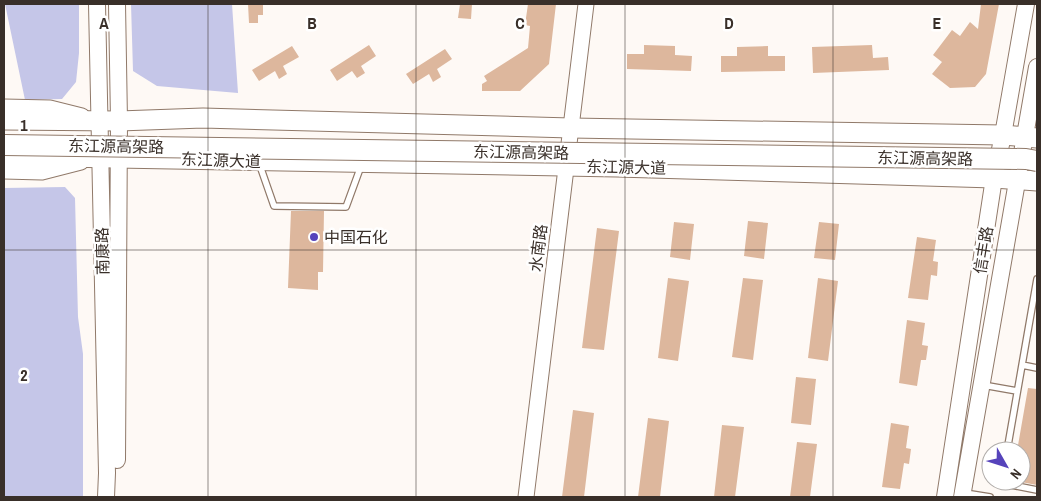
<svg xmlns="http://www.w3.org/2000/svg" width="1041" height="501" font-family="'Archivo Narrow','Noto Sans SC',sans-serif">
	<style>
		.green { fill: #c5c6e8 }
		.building { fill: #ddb79d }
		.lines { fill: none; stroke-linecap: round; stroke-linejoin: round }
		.service-casing { stroke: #907969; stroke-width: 8 }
		.tertiary-casing { stroke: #907969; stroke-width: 17 }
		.secondary-casing { stroke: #907969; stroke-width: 18 }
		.primary-casing { stroke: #907969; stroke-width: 21 }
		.service { stroke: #fff; stroke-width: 5.5 }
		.tertiary { stroke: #fff; stroke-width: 15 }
		.secondary { stroke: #fff; stroke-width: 16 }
		.primary { stroke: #fff; stroke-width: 19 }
		.trunk-bridge-casing { stroke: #907969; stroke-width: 22; stroke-linecap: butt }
		.trunk-bridge { stroke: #fff; stroke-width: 20 }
		.grid { fill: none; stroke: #392f29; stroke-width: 1; stroke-opacity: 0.55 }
		.poi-dot { fill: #5643bb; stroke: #fff; stroke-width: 2 }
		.labels { text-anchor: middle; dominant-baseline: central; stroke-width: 5; stroke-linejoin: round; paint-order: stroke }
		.street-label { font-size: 16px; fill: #392f29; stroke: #fff }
		.poi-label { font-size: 16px; fill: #392f29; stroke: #fff; text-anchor: start }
		.grid-label { font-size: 16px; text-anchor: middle; font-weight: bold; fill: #392f29; stroke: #fff; stroke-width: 5; stroke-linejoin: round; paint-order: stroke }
	</style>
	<rect width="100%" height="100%" fill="#fef9f5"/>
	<path class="green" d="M5,4H79V53L76,82L62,99L25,100Z
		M131,4H232L238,93L157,86L133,71Z
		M65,187L75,198L78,317L83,354V497H4V188Z"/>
	<path class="building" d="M248,4H263V15H258V23H249Z
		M460,4H472L471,19L458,18Z
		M528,4H556L549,64L520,91H482V84L487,81L484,76L528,48L530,26L525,25Z
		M981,4H999L986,74L975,87L950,88L932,74L942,62L933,55L952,30L960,36L970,22L978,29Z
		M369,45L376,56L361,66L365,73L357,78L352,71L337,81L330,70Z
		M644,45L675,46V55L692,56L691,71L627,69V54H644Z
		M872,45L873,58L888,57L889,70L813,73L812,47Z
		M292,46L299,57L283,66L287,74L279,79L275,71L259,81L252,70Z
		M768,46V56H785V71L721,72V56H737V47Z
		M445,49L452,59L437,69L441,77L433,82L429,74L413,84L406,74Z
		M291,211H324L323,272H318V290L288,288Z
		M748,221L768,223L764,259L744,256Z
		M674,222L694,224L690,260L670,257Z
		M819,222L839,224L835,260L814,258Z
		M597,228L619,231L604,350L582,348Z
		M917,237L936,240L933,261L938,262L937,276L931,275L928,300L908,298Z
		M668,278L689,281L678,361L658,358Z
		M743,278L763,280L753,360L732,357Z
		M818,278L838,281L828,361L808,358Z
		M907,320L925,323L922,345L928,346L926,360H921L917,386L899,383Z
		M796,377L816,379L811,425L791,423Z
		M1028,388L1037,389V485L1021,482V451H1017Z
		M573,410L594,413L584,497H562Z
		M648,418L669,421L660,497H638Z
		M891,423L909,426L906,448L911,449L909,464L904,463L900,489L882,487Z
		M722,425L744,427L735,497H714Z
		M797,442L817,444L810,497H790Z"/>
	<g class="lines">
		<defs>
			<path id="service" d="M259,163L274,206L346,207L361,166
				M1022,365L1037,368
				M983,385L1017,391
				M1007,451L1037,279
				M1001,481V483L1037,490
				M965,493L990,497"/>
			<path id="tertiary" d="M4,107L50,108L82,116
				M4,171L42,172L81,162
				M526,497L586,4"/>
			<path id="secondary" d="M97,4L107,473L106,497
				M117,460L119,121L117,4
				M945,497L994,178L1003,135L1026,4
				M962,497L1037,67"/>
			<path id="primary" d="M4,120L119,121L203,118L571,128L1003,135L1037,138
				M4,156L617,167L994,178L1037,181"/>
		</defs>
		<use href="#service" class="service-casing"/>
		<use href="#tertiary" class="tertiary-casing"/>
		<use href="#secondary" class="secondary-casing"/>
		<use href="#primary" class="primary-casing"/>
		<use href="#service" class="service"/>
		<use href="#tertiary" class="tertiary"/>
		<use href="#secondary" class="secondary"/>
		<use href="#primary" class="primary"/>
		<defs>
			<path id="trunk-bridge" d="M4,145L1026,159L1037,161"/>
		</defs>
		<use href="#trunk-bridge" class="trunk-bridge-casing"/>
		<use href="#trunk-bridge" class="trunk-bridge"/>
	</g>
	<path class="grid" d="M208,4V497M416,4V497M625,4V497M833,4V497M4,250H1037"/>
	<circle class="poi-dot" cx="314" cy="237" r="5"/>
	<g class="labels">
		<g class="street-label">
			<text transform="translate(116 146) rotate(1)">东江源高架路</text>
			<text transform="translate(521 152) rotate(1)">东江源高架路</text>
			<text transform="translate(925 158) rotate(1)">东江源高架路</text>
			<text transform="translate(221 160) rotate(2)">东江源大道</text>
			<text transform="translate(626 167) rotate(1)">东江源大道</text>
			<text transform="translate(538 248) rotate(-83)">水南路</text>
			<text transform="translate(983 250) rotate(-81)">信丰路</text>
			<text transform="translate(102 251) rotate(-91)">南康路</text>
		</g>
		<g class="poi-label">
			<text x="324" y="237">中国石化</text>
		</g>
	</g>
	<g class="grid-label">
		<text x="104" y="29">A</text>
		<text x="312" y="29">B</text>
		<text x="520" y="29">C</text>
		<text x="729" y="29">D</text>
		<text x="937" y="29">E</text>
		<text x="24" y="131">1</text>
		<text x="24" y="381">2</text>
	</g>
	<rect width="1041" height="501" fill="none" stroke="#392f29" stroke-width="10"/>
	<g transform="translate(1006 466) rotate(129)"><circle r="24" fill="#ffffff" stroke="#b0aca9"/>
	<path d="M0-4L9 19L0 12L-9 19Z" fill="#5643bb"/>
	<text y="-8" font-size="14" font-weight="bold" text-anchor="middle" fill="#392f29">N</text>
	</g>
</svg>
